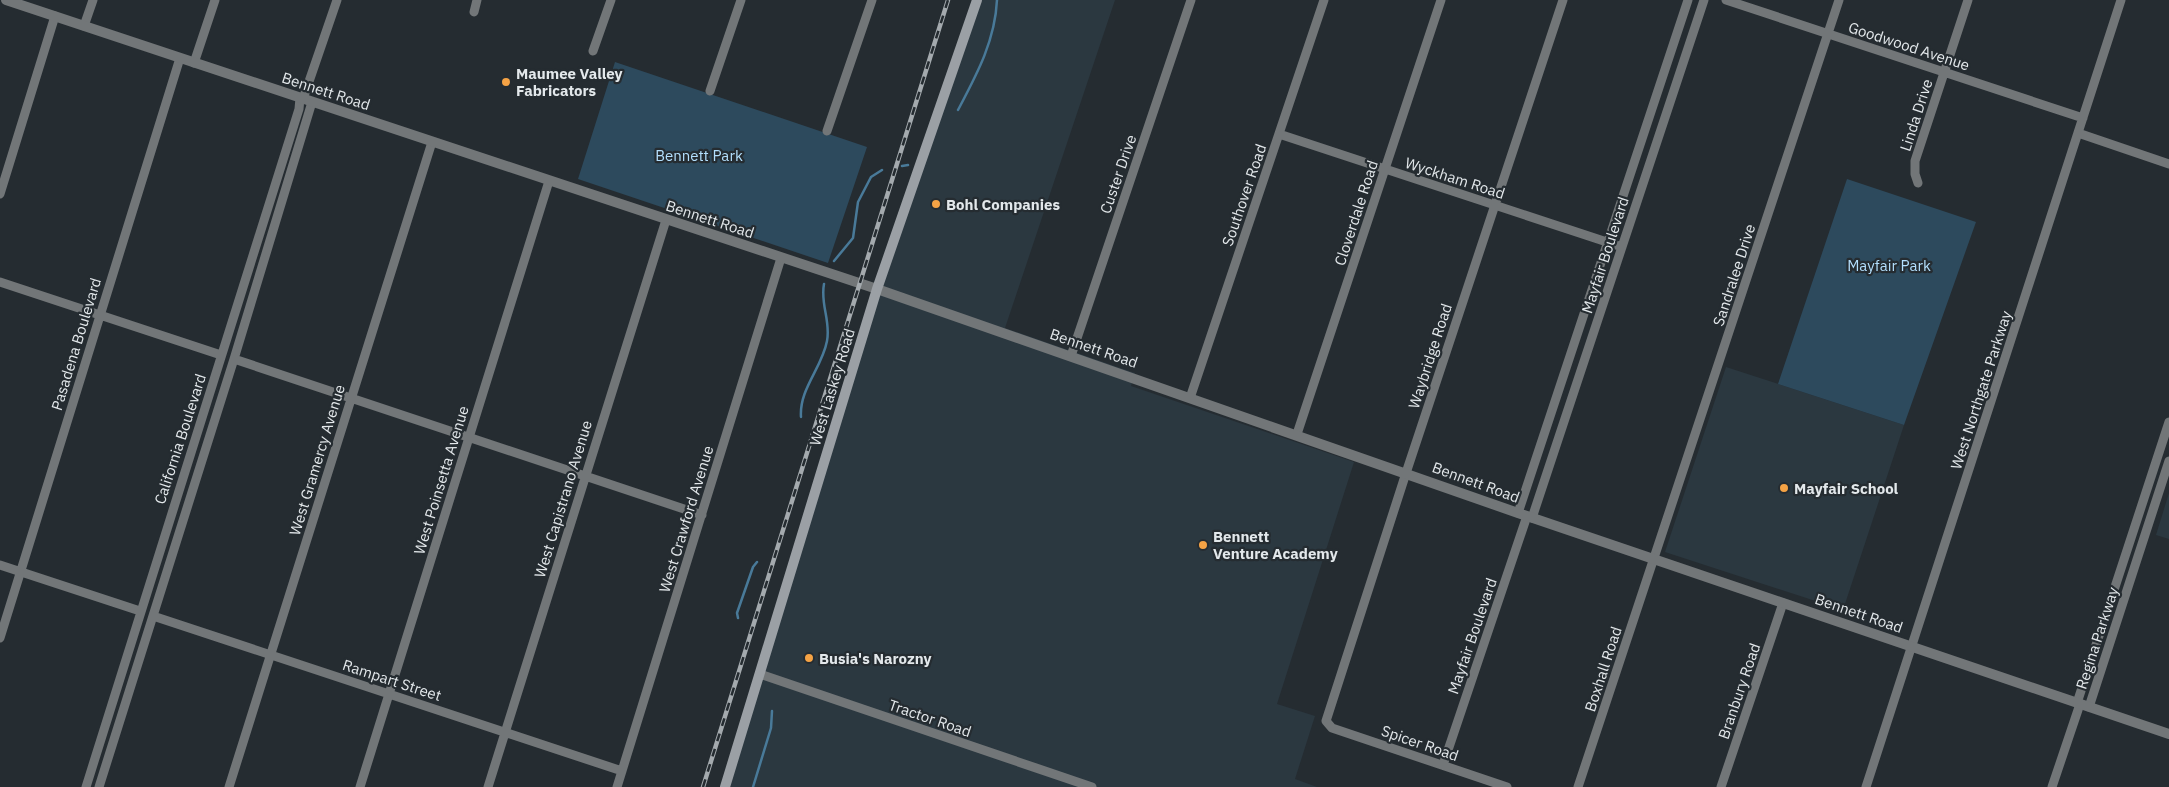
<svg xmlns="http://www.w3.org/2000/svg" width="2169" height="787" font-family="'IBM Plex Sans',sans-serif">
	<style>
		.built { fill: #2b3840 }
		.green { fill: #2d4a5d }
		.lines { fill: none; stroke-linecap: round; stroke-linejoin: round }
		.stream { stroke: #497a99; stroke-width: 2.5 }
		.minor { stroke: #727678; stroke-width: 9 }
		.tertiary { stroke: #727678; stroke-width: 10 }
		.secondary { stroke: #9ba0a5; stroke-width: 10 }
		.rail-casing { stroke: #a4aaae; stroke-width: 4.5 }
		.rail { stroke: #252c31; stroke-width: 2.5; stroke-dasharray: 8; stroke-linecap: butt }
		.poi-dot { fill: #f5a345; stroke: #252c31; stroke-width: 2 }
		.labels { text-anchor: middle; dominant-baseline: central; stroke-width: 4.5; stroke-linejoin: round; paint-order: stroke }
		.street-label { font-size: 15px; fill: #e3e8eb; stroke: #252c31 }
		.poi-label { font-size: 15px; font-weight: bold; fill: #e3e8eb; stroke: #252c31; text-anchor: start }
		.park-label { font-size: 15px; fill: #b3dffd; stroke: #252c31 }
	</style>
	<rect width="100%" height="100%" fill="#252c31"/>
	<path class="built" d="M977,0H1115L1005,328L1135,373L1131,386L1354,462L1277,704L1315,716L1295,779L1317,787H725L877,289Z
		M1726,367L1904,425L1843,610L1665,552Z
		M2169,493V539L2156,535Z"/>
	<path class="green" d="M615,62L867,147L828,263L578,179Z
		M1847,179L1976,222L1904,425L1778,384Z"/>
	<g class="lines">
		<path class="stream" d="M958,110C977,74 995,41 997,0
			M902,166L908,165
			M834,261L853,238L858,202L871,177L882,170
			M801,417C799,389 822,368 827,341C831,321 820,304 824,284
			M738,618L737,613L753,567L757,562
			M753,787L771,728L772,711"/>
		<path class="minor" d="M1726,0L2083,118
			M474,12L477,0
			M84,26L93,0
			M593,51L611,0
			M194,63L215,0
			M710,91L741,0
			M303,99L337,0
			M827,131L872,0
			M2078,133L2169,164
			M1279,134L1622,247
			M1918,183L1915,174V161L1968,0
			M0,194L55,16
			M0,282L221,355
			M1071,356L1191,0
			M234,359L702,515
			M1190,398L1324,0
			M1297,434L1441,0
			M1518,513L1688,0
			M1532,518L1704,0
			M0,565L140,611
			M153,616L622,771
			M0,638L180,58
			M760,674L1092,787
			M2077,703L2169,422
			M2089,707L2169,461
			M1443,765L1527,516
			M86,787L299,109L300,98
			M99,787L234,359L312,102
			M229,787L432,142
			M360,787L549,181
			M488,787L666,220
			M617,787L781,258
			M1507,787L1332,728L1326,721L1406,473L1563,0
			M1578,787L1839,0
			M1721,787L1783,603
			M1866,787L2121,0
			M2052,787L2080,704"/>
		<path class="tertiary" d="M6,0L877,289L1518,513L2169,734"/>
		<path class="secondary" d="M725,787L877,289L977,0"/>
		<defs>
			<path id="rail" d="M703,787L948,0"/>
		</defs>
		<use href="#rail" class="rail-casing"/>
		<use href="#rail" class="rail"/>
	</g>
	<g class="poi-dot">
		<circle cx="506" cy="82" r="5"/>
		<circle cx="936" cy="204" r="5"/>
		<circle cx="1784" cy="488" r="5"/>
		<circle cx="1203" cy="545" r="5"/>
		<circle cx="809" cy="658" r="5"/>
	</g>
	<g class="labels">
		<g class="street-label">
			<text transform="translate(1909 46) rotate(18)">Goodwood Avenue</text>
			<text transform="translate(326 91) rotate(18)">Bennett Road</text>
			<text transform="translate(1916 115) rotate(-72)">Linda Drive</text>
			<text transform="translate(1118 174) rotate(-71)">Custer Drive</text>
			<text transform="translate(1455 178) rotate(18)">Wyckham Road</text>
			<text transform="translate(1244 195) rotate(-71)">Southover Road</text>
			<text transform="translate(1356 213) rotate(-72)">Cloverdale Road</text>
			<text transform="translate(710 219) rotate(18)">Bennett Road</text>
			<text transform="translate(1605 255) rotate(-72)">Mayfair Boulevard</text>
			<text transform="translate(1734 275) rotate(-72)">Sandralee Drive</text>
			<text transform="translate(76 344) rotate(-73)">Pasadena Boulevard</text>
			<text transform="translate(1094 348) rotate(19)">Bennett Road</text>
			<text transform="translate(1430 356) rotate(-72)">Waybridge Road</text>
			<text transform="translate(832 387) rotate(-73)">West Laskey Road</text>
			<text transform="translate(1981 390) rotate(-72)">West Northgate Parkway</text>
			<text transform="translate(180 439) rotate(-72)">California Boulevard</text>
			<text transform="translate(317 460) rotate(-73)">West Gramercy Avenue</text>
			<text transform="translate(441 480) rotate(-73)">West Poinsetta Avenue</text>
			<text transform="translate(1476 482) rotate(20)">Bennett Road</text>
			<text transform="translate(563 499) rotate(-73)">West Capistrano Avenue</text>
			<text transform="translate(686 519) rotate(-73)">West Crawford Avenue</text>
			<text transform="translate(1859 613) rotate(19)">Bennett Road</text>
			<text transform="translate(1472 636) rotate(-71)">Mayfair Boulevard</text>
			<text transform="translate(2097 638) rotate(-72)">Regina Parkway</text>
			<text transform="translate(1603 669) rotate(-72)">Boxhall Road</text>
			<text transform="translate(392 680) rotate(18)">Rampart Street</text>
			<text transform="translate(1739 691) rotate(-71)">Branbury Road</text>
			<text transform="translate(930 718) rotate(19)">Tractor Road</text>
			<text transform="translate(1420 743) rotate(19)">Spicer Road</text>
		</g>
		<g class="poi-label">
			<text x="516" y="73">Maumee Valley<tspan x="516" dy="17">Fabricators</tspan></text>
			<text x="946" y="204">Bohl Companies</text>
			<text x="1794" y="488">Mayfair School</text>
			<text x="1213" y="536">Bennett<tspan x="1213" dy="17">Venture Academy</tspan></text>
			<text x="819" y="658">Busia's Narozny</text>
		</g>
		<g class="park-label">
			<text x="699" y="155">Bennett Park</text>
			<text x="1889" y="265">Mayfair Park</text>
		</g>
	</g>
</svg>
